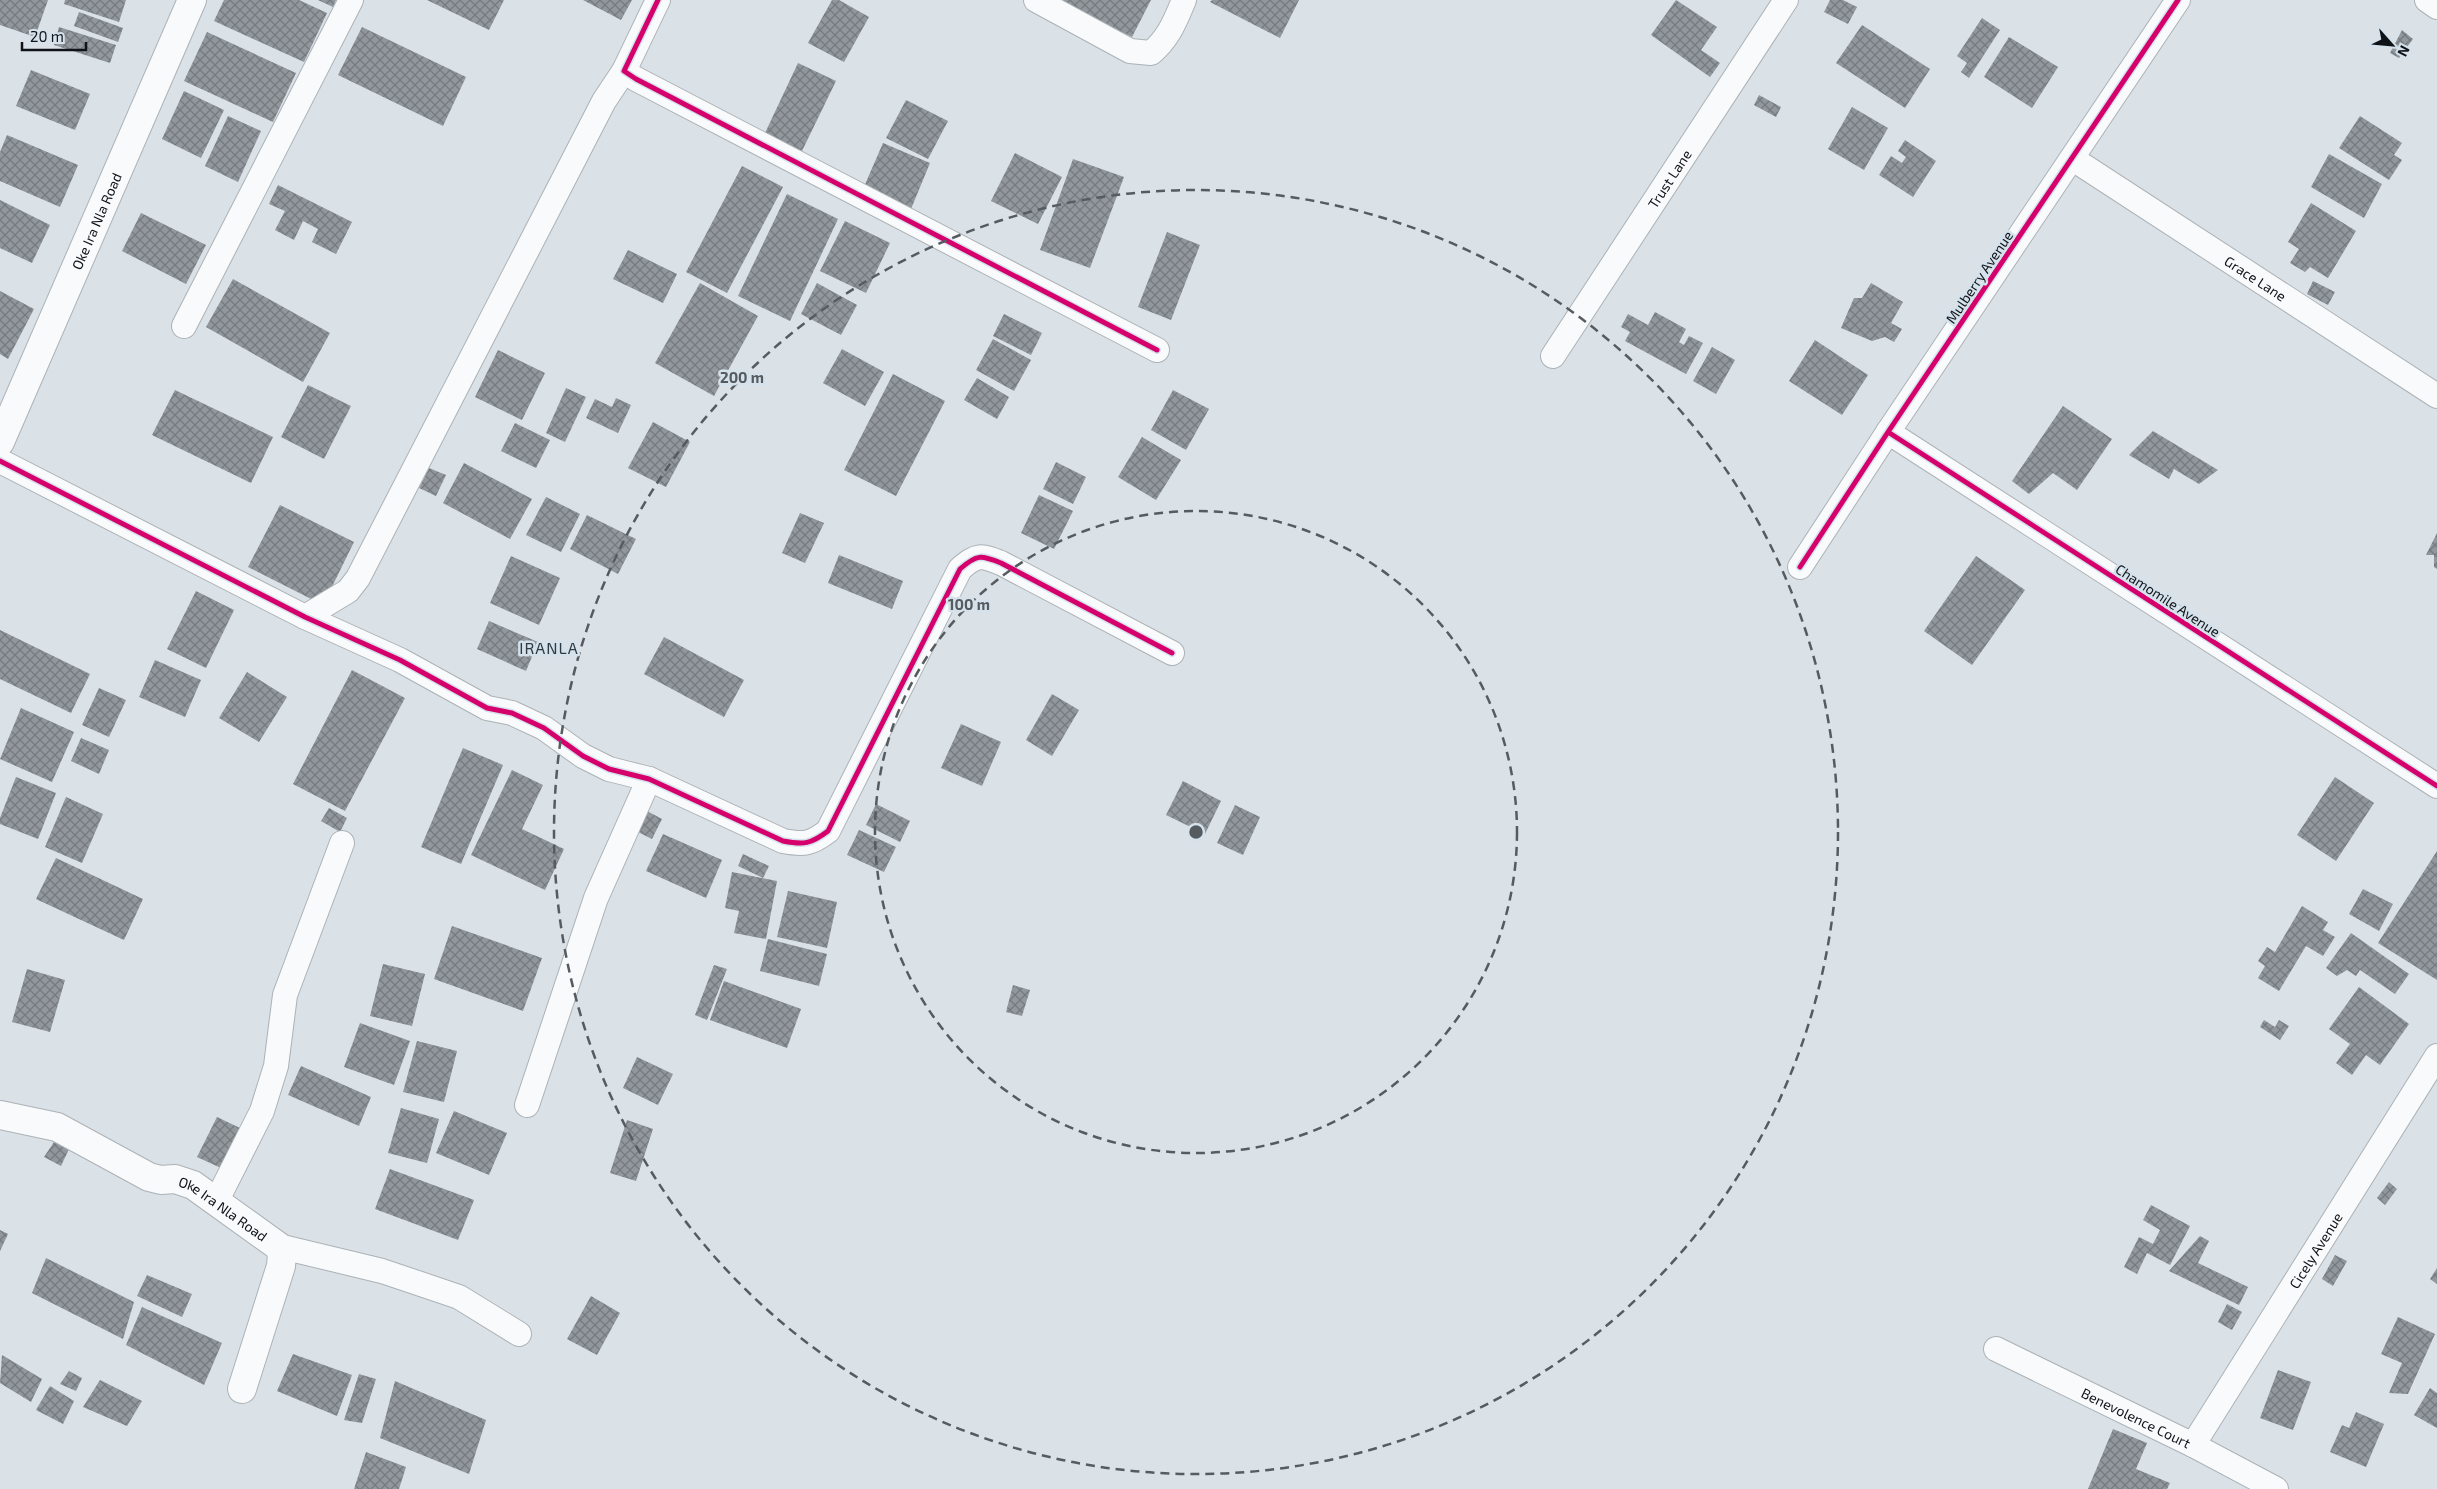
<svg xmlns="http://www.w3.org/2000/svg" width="2437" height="1489" font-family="'Exo 2',sans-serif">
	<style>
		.building { fill: url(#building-cross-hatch) }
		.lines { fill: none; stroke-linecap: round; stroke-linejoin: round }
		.minor-casing { stroke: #acb2b6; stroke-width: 26 }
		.tertiary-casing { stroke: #acb2b6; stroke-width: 30 }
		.minor { stroke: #f9fafb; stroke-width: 24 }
		.tertiary { stroke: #f9fafb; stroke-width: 28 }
		.cycleway-casing { stroke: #d5e2ec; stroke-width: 8 }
		.cycleway { stroke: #d6006c; stroke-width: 5 }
		.ring { fill: none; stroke: #565b60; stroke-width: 2.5; stroke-dasharray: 9 6 }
		.labels { text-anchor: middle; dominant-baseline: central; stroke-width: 5; stroke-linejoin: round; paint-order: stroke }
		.street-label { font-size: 14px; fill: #0f1317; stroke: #d5e2ec }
		.quarter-label { font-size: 16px; letter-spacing: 1px; fill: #2f3a42; stroke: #d5e2ec }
		.centre { fill: #565b60; stroke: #d5e2ec; stroke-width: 2.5 }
		.ring-label { font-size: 15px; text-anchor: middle; font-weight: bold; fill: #565b60; stroke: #d5e2ec; stroke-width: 5; stroke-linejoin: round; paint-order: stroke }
	</style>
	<defs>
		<pattern id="building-cross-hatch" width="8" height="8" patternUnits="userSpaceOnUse" patternTransform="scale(1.25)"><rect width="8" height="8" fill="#91979c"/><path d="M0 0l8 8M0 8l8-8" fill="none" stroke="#757a7e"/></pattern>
	</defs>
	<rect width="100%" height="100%" fill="#dae1e7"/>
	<path class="building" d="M0,0H48L35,37L0,25Z
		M65,0H126L119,22L64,4Z
		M224,0H299L327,13L304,62L214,21Z
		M318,0H336L333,7Z
		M427,0H504L489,30Z
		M583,0H632L621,20Z
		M832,0H839L869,17L844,62L808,43Z
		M1055,0H1151L1132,37Z
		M1212,0H1299L1280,38L1210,2Z
		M1676,0L1717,27L1701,50L1720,63L1710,77L1651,35Z
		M1830,0H1843L1857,7L1848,24L1824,12Z
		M79,12L123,28L118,42L74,26Z
		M1982,18L2000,30L1969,78L1961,72L1967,63L1957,56Z
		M1862,25L1930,69L1905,108L1836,63Z
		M59,27L116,45L110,63L54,45Z
		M362,27L466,77L443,126L338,75Z
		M2402,30L2413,39L2399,58L2390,53Z
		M207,32L296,73L273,122L184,81Z
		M2009,37L2058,67L2032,108L1984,77Z
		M798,63L836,81L802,151L765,133Z
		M31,70L90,94L75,130L16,106Z
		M184,91L224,110L201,158L162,139Z
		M1759,95L1781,107L1776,117L1754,105Z
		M906,100L948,121L928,159L886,138Z
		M1852,107L1888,128L1864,170L1828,149Z
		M228,116L261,131L238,182L205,166Z
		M2360,116L2402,143L2394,155L2402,160L2389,180L2339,148Z
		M7,135L78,165L60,207L0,181V152Z
		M1905,140L1936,161L1913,197L1879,175L1891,156L1902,163L1906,157L1898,151Z
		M883,143L930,163L911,209L863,189Z
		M1015,153L1062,177L1038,224L991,201Z
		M2329,154L2382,184L2364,218L2311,187Z
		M1073,159L1124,177L1090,268L1040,250Z
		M742,166L783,187L727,293L686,272Z
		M278,185L352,222L336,254L312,242L318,229L303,221L294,240L275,230L285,211L269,204Z
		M787,194L838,219L790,321L738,296Z
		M0,200L50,225L32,263L0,248Z
		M2311,203L2356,231L2328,278L2310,267L2305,272L2290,263L2299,249L2288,242Z
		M141,213L206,245L186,284L122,251Z
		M845,221L890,243L866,293L820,271Z
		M1167,232L1200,245L1171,320L1138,307Z
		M628,250L677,274L663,303L613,279Z
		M233,279L330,333L303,382L206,327Z
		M2313,281L2335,292L2328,305L2307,294Z
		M700,283L758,316L714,396L655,363Z
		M817,283L857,305L841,335L801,314Z
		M1871,283L1903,302L1891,323L1902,329L1894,342L1885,337L1872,341L1841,328L1854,298H1862Z
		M0,291L34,309L8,359L0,354Z
		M1655,312L1686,329L1679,342L1684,345L1689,336L1703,343L1686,374L1625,341L1630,332L1621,327L1628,314L1648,325Z
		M1004,314L1042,333L1031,355L993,336Z
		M993,339L1031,360L1014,391L976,370Z
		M1815,340L1868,375L1842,415L1789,381Z
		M1712,347L1735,360L1716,394L1693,381Z
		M842,349L884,372L865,406L823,383Z
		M498,350L545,373L522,420L475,397Z
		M893,374L945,401L896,496L844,470Z
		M977,378L1009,397L997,419L964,400Z
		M308,385L351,406L324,459L281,437Z
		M566,388L586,397L565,442L546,433Z
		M175,390L273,437L251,483L152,435Z
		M1173,390L1209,409L1186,450L1151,430Z
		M616,398L631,405L618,433L586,418L595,399L612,407Z
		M2063,406L2112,439L2077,490L2053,473L2029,494L2012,481Z
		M653,422L690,442L666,487L628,468Z
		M515,423L550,440L536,468L501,451Z
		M2153,431L2218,470L2199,484L2174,469L2169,479L2129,455Z
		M1142,437L1181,460L1156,500L1118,477Z
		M1056,462L1086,477L1073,504L1043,489Z
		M464,463L532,499L510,539L443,503Z
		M429,468L446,475L436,496L419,488Z
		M1039,495L1073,511L1054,549L1021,533Z
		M546,497L580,514L561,552L526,535Z
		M280,505L354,542L323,605L248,567Z
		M800,513L824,523L805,563L782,553Z
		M587,515L636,539L618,574L570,549Z
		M2437,533V569L2434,567V555H2426Z
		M839,555L903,581L892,609L828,583Z
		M511,556L560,578L539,625L490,603Z
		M1976,556L2025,590L1972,665L1924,631Z
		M196,591L234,610L206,668L167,649Z
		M489,621L538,642L526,671L477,649Z
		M0,630L90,674L71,713L0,679Z
		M664,637L744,680L724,717L644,674Z
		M155,660L201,680L185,717L139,697Z
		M352,670L405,698L345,811L293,784Z
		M247,672L287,697L259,742L219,718Z
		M99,688L126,700L109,737L82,725Z
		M1052,694L1079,710L1052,756L1026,740Z
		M21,708L74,732L52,782L0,759Z
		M961,724L1001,742L982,786L941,768Z
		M81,738L109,750L99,774L71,761Z
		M463,748L503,765L461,864L421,847Z
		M512,770L543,785L522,829L564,849L545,890L471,855Z
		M16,777L56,793L38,839L0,824V818Z
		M2335,777L2374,803L2336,861L2297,835Z
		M1183,781L1221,801L1205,834L1166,815Z
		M66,797L103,814L82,863L45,847Z
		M876,804L910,821L900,842L866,825Z
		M1235,805L1260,817L1243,855L1217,843Z
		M329,808L347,818L340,832L321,821Z
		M647,811L662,819L652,839L638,832Z
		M859,830L896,847L884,872L847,855Z
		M663,834L722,860L706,898L646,871Z
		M2437,851V980L2378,943Z
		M743,854L769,866L763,878L738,866Z
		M56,858L143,899L124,940L36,899Z
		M732,872L777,881L766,939L734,933L739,911L725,908Z
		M2363,889L2393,904L2379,931L2349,914Z
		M788,891L837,902L827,948L777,937Z
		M2302,906L2328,922L2323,930L2335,937L2323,956L2306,946L2279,991L2258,978L2265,966L2258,961L2267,947L2275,952Z
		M452,926L542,958L523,1011L434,979Z
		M2351,933L2409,974L2395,994L2360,970L2356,976L2347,970L2337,976L2326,968Z
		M768,939L827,954L819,986L760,971Z
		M383,964L425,974L412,1026L370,1016Z
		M714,965L727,969L707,1020L695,1015Z
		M27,969L65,980L50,1032L12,1022Z
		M724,981L801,1009L787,1048L710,1020Z
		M1013,985L1030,990L1022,1016L1006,1012Z
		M2359,987L2409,1024L2380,1065L2366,1055L2352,1075L2336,1063L2350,1044L2329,1029Z
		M2264,1020L2275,1027L2279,1020L2289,1026L2280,1040L2260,1027Z
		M360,1023L410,1041L394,1085L344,1067Z
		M417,1041L457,1051L444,1102L403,1092Z
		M637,1057L673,1074L658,1105L623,1088Z
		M301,1066L371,1097L359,1126L288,1095Z
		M401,1108L439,1119L427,1163L388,1153Z
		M454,1111L507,1133L489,1175L436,1153Z
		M217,1117L240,1128L221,1168L197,1157Z
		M627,1120L653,1129L636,1181L610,1173Z
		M54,1142L69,1149L61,1166L44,1157Z
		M390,1169L474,1200L458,1240L375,1209Z
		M2389,1182L2397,1189L2385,1205L2377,1198Z
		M2151,1205L2190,1226L2170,1265L2147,1253L2137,1274L2124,1267L2139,1237L2153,1244L2160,1230L2143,1220Z
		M0,1230L8,1234L0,1251Z
		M2200,1236L2209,1241L2198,1263L2248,1287L2239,1305L2169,1271Z
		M2335,1255L2347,1261L2333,1286L2322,1279Z
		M46,1258L134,1302L123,1339L32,1293Z
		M2437,1268V1284L2430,1279Z
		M147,1275L192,1294L182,1317L137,1296Z
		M591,1296L620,1313L597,1355L567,1339Z
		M2227,1304L2242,1312L2232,1330L2218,1322Z
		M142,1307L222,1343L204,1385L126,1345Z
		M2398,1317L2435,1334L2408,1394L2389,1393L2402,1363L2381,1354Z
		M293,1354L352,1375L337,1416L277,1391Z
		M2,1355L42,1379L31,1402L0,1383Z
		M2278,1370L2311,1382L2293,1430L2260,1418Z
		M69,1371L82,1378L76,1391L60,1384Z
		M359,1374L376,1379L362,1423L344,1420Z
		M100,1380L142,1401L127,1426L83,1407Z
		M395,1381L486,1420L469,1474L380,1438Z
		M50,1386L74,1401L63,1424L36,1410Z
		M2430,1388L2437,1393V1428L2414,1415Z
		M2356,1412L2384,1424L2366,1467L2330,1452L2342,1425L2349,1428Z
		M2113,1429L2147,1443L2136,1469L2170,1483L2167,1489H2088Z
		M366,1452L406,1467L399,1489H354Z"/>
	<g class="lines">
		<defs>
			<g id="minor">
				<path d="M658,0L624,71L636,79L1157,350"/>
				<path d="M1036,0L1130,51L1151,53C1169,38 1175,21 1184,0"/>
				<path d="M2427,0L2437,7"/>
				<path id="s1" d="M2073,159L2437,396"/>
				<path d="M184,326L351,0"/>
				<path id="s2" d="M1553,356L1786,0"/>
				<path d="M1888,432L2437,786"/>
				<path d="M0,461L305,617L400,660L487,708L512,713L544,728L583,756L609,769L649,779L783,841C804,845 811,844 828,831L960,569C977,554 981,555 1001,563L1172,653"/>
				<path d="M1800,567L1888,432L2178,0"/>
				<path d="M305,617L348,591L358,578L604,101L624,71"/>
				<path d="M527,1105L596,898L649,779"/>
				<path d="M216,1202L262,1111L276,1066L285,995L342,843"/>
				<path d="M278,1246L382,1271L459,1297L519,1334"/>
				<path id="s3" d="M1996,1349L2193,1445L2276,1489"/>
				<path id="s4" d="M2193,1445L2437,1056"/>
			</g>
			<g id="tertiary">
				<path id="s5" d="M0,442L192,0"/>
				<path id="s6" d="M0,1115L57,1127L149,1177L161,1180L175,1179L193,1185L278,1246L282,1254L281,1266L242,1389"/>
			</g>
		</defs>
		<use href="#minor" class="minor-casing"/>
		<use href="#tertiary" class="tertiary-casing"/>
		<use href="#minor" class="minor"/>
		<use href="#tertiary" class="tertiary"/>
		<defs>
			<path id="cycleway" d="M658,0L624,71L636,79L1157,350
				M1888,432L2437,786
				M0,461L305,617L400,660L487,708L512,713L544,728L583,756L609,769L649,779L783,841C804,845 811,844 828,831L960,569C977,554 981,555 1001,563L1172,653
				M1800,567L1888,432L2178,0"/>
		</defs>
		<use href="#cycleway" class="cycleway-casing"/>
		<use href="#cycleway" class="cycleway"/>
	</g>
	<g class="ring">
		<circle cx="1196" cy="832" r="321"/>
		<circle cx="1196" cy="832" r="642"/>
	</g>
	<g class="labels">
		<g class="street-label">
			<text stroke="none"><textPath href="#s2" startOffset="212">Trust Lane</textPath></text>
			<text stroke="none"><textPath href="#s5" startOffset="241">Oke Ira Nla Road</textPath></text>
			<text transform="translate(1979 277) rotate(-56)">Mulberry Avenue</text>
			<text stroke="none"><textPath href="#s1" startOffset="218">Grace Lane</textPath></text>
			<text transform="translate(2168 600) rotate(33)">Chamomile Avenue</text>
			<text stroke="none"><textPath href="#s6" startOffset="246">Oke Ira Nla Road</textPath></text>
			<text stroke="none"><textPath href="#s4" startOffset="230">Cicely Avenue</textPath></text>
			<text stroke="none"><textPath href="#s3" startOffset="156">Benevolence Court</textPath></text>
		</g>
		<g class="quarter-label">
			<text x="549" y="647">IRANLA</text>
		</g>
	</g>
	<circle cx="1196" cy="832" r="8" class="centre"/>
	<g class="ring-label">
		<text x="742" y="383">200 m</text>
		<text x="969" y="610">100 m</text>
	</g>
	<g transform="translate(2392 45) rotate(117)" stroke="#d5e2ec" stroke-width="4" paint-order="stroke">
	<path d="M0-4L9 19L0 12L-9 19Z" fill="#0f1317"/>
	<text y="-8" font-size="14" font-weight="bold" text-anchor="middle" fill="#0f1317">N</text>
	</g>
	<path d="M22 42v8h64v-8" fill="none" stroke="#0f1317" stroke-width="2.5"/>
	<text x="30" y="42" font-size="15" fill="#0f1317" stroke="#d5e2ec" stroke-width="4" paint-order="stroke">20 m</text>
</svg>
